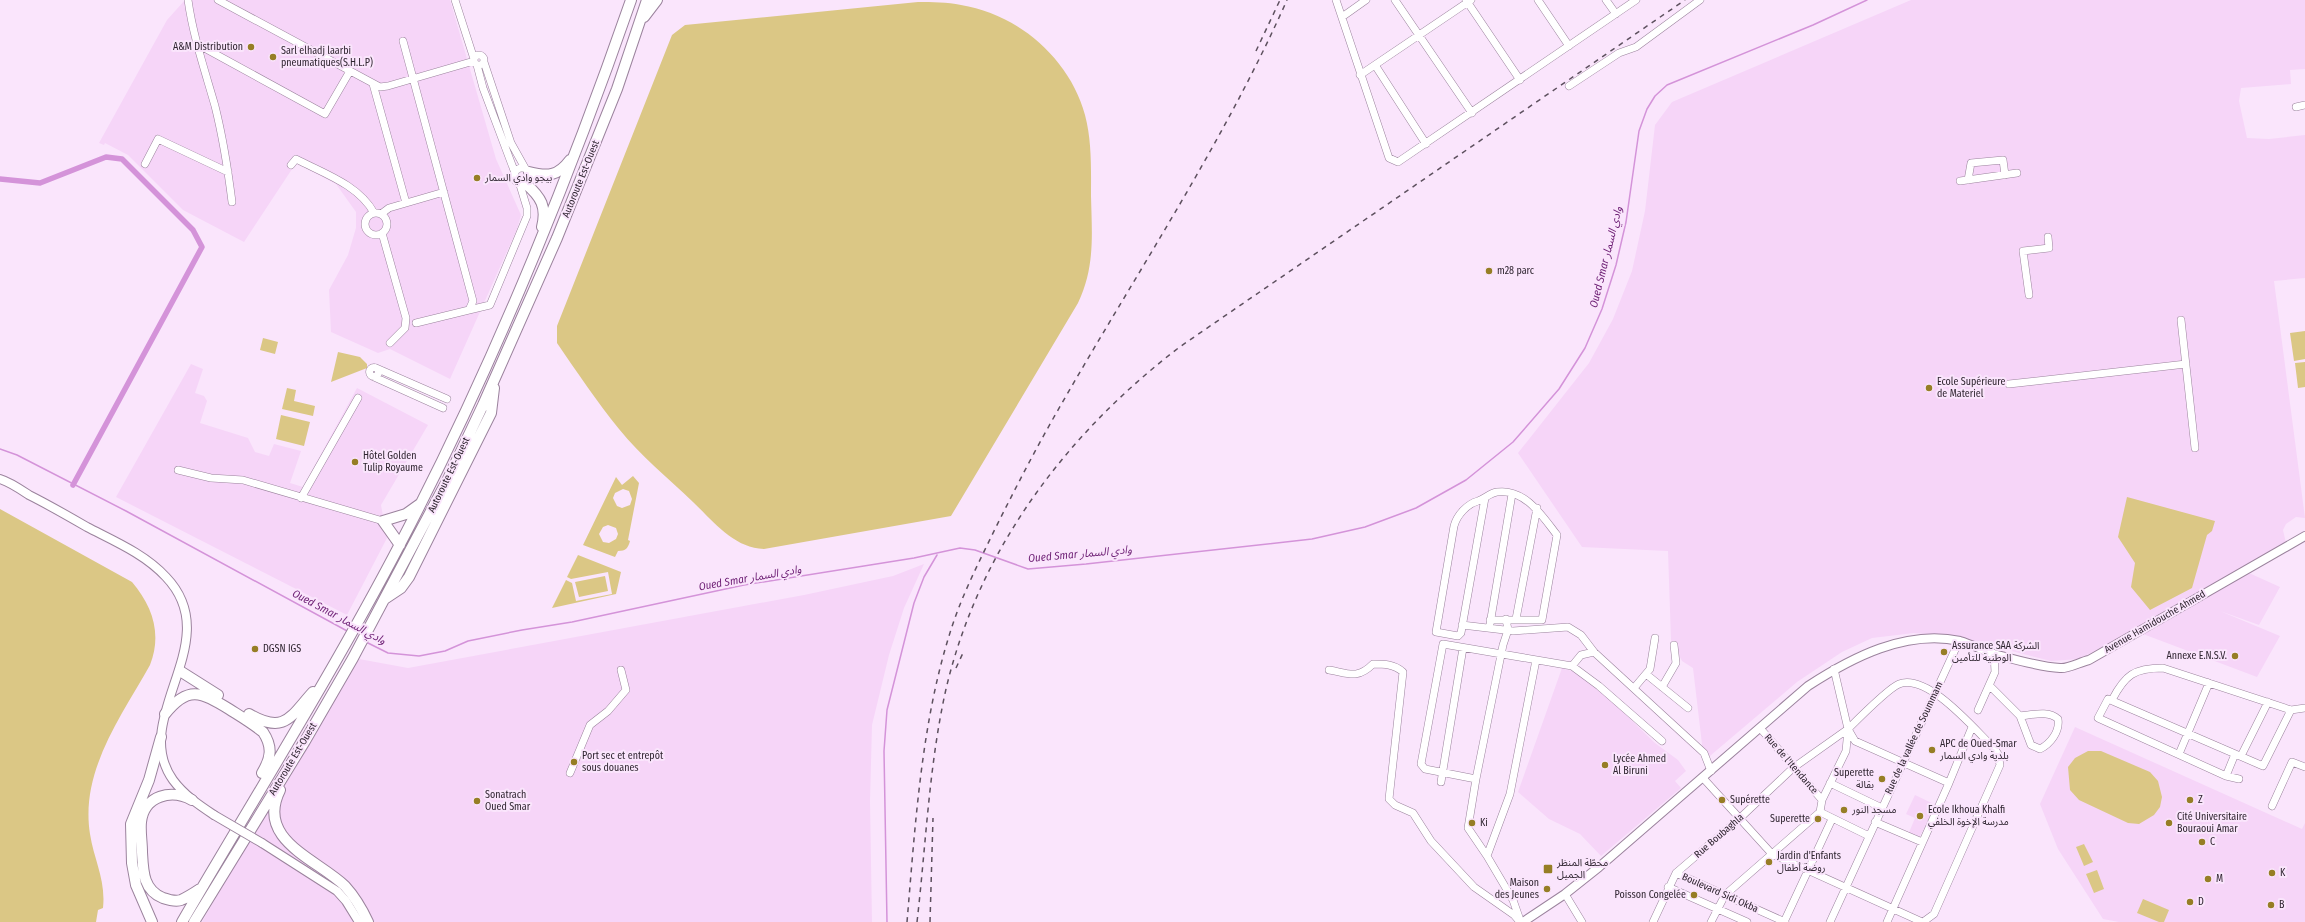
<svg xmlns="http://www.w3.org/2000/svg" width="2305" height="922" font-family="'Fira Sans Condensed','Noto Sans Arabic',sans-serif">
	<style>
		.built { fill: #f6d5f8 }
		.green { fill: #dbc785; fill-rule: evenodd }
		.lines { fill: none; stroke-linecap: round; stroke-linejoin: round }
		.stream { stroke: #d493d9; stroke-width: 1.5 }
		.canal { stroke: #d493d9; stroke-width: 5.5 }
		.minor-casing { stroke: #9b839d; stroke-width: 8 }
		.major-casing { stroke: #9b839d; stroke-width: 10 }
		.highway-casing { stroke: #9b839d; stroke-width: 12 }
		.minor { stroke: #fff; stroke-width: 7 }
		.major { stroke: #fff; stroke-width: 8 }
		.highway { stroke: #fff; stroke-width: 10 }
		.rail { stroke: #5d505e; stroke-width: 1.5; stroke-dasharray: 5 5; stroke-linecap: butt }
		.major-bridge-casing { stroke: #9b839d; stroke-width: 10; stroke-linecap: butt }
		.major-bridge { stroke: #fff; stroke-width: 8 }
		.poi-dot { fill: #967e25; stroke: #fae5fc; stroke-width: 1.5 }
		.labels { text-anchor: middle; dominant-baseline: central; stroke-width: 4; stroke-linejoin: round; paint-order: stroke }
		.poi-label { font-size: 10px; fill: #2f2530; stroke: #fae5fc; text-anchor: start }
		.street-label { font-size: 10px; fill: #2f2530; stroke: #fae5fc }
		.water-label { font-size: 11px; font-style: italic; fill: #702377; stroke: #fae5fc }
	</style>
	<rect width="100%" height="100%" fill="#fae5fc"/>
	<path class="built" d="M185,0H450L496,159L521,215L517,229L450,379L390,349L378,353L331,332L329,290L348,255L356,228V212L336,184L296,163L244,242L183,210L128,155L105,143L104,145L99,143L167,20Z
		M1911,0H2305V69L2290,70L2291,84L2241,88L2239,101L2247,138L2269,139L2305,135V278L2274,281L2305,518L2296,517L2286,524L2283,530L2286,543L2123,636L2079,659L2051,661L1953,636L1914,633L1872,638L1842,652L1797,682L1704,761L1693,668L1682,661L1671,640L1668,551L1582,547L1518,453L1589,363L1613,319L1632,271L1645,211L1655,125L1672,102Z
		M191,364L203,369L195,393L204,396L207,401L200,423L248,438L255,452L269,456L274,444L301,451L290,483L303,487L357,388L428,425L381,505L387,538L347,615L116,497Z
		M924,564L904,608L889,655L872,725L870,801L872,922H202L264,812L359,659L408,668L804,595L893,576Z
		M2249,573L2280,587L2259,625L2220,611L2280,636L2257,677L2143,634Z
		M1562,668L1575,672L1596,686L1655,743L1678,760L1686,771L1675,781L1681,788L1601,856L1580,834L1549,819L1518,792Z
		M2075,727L2302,829L2305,823V922H2119L2103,919L2058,849L2040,804Z
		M1915,795L1936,805L1918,840L1908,835L1915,818L1906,814Z"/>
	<path class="green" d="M918,2C932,2 947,2 961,5C1018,14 1070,59 1085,115C1092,141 1091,170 1091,196C1092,236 1095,267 1078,303L951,516L764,549C734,548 714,522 693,502C668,478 641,456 619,429C597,402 577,372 557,343V326L672,35L685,25Z
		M2305,331V359L2294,361L2290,333Z
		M263,338L278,342L275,354L260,350Z
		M338,352L360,357L367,364V368L331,382Z
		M2305,362V387L2298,388L2295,363Z
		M287,388L296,390L294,401L315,406L313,416L282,409Z
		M281,415L310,422L304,446L276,439Z
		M633,476L639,483L628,540L630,541C628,548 626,551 618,551L615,557L583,545L616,477L622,485ZM623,489L629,491L632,499L630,505L622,508L617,506L613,498L615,493ZM608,525L616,528L618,534L616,539L609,543L603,542L599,534L603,527Z
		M2127,497L2215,521L2212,531L2207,535L2192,588L2150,610L2131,587L2135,563L2118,537Z
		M0,509L132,582C153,607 162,634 150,665C121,717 80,771 90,834C94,860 106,880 103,908L98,910L96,922H0Z
		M578,555L621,572L616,594L552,608L566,580L572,583L576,601L612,594L608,572L571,579L567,577Z
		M605,576L608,591L579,597L575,582Z
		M2088,751H2101L2150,772L2158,781L2162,797L2160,807L2154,815L2139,824L2128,823L2079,800L2070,790L2068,767L2075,758Z
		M2084,844L2093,862L2084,866L2076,847Z
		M2097,870L2104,889L2094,893L2086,874Z
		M2143,899L2169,910L2164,922H2159L2137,913Z"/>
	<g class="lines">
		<path class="stream" d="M0,449L17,455L126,511L349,632
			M366,642L388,653L419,656L445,651L468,641L522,630L572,622L744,585L914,558L960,548L975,550L1028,569L1086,564L1312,539L1365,527L1416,508L1466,480L1513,442L1559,389L1585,348L1602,309L1616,265L1626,222L1639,131L1647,109L1655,96L1667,85L1813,25L1867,0
			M887,922L884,751L887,710L914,603L924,577L937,555"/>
		<path class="canal" d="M0,179L40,183L106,157L122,159L193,230L202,247L73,485"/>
		<defs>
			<path id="minor" d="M188,0C193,36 205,71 215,106C223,138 228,170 232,202
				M218,0L380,87L388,86L474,61
				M455,0L474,59
				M1336,0L1389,158L1398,162L1636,0
				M1395,0L1472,113
				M1466,0L1520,80
				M1538,0L1569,46
				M1606,0L1616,14
				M1342,17L1366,0
				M403,41L473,301L469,310L416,323
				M197,44L325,114L350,71
				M474 60a5 5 0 1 1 10 0a5 5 0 1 1-10 0Z
				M484,62L511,143L525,168
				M477,65L483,88L515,173
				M1375,65L1426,144
				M1360,75L1471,0
				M373,84L406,203
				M1569,86L1619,53L1636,47L1700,0
				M2296,107L2305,105
				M145,164L158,139L228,172
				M291,165L296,159C323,173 359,185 374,213
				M514 176a8 8 0 1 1 16 0a8 8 0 1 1-16 0Z
				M1968,180L1971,163L2003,160L2005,175
				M1960,181L2017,173
				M365 224a11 11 0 1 1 22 0a11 11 0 1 1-22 0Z
				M381,214L389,208L444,192
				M382,233L406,318L405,328L390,343
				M2029,295L2023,251L2049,248L2048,237
				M469,310L490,305L527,216V208L520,185
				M2181,320L2195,448
				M369.5 372a4.5 4.5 0 1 1 9 0a4.5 4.5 0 1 1-9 0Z
				M376,368L447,399
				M372,376L443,408
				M2009,384L2186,364
				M178,470L211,478L243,480L383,521
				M301,498L358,398
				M1485,498L1461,633L1458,636L1436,632L1454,526C1457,515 1467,504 1478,501C1486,498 1490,493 1497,492C1525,488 1543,517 1557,535L1542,620H1490
				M1516,619L1537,508
				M1490,624L1512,494
				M1462,625L1513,631L1568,627L1581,635L1594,652
				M1572,666L1581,655L1594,652L1704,753L1711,771
				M1834,669L1848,729L1855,741L1949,783
				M1329,670C1348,673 1357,680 1373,664C1384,664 1394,664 1403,672L1389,799L1395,805L1413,813L1431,841L1474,887L1514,915L1520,922
				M1646,674L1688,708
				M1990,686L2020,716L2031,745L2040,749C2050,744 2060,732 2058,719C2048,710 2032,715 2020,716
				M1662,687L1676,663L1674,645
				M1634,688L1650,669L1655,638
				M2112,700C2125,675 2134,668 2163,668L2291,710L2305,708
				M1978,710L1995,672L1994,654
				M1760,728L1822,800
				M2179,754L2209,683
				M2241,756L2268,702
				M570,773L590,725L608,711L626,690L621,670
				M2226,776L2235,754
				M1703,778L1772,854L1922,922
				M1476,779L1425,769L1421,764L1443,644L1572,666L1599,686L1662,741
				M2239,779L2226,776L2098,718L2108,699L2263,766L2291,710
				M1441,782L1463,648
				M1830,783L1882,808
				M2272,806L2292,762L2305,767
				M1820,812L1869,836
				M1875,822L1922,842
				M1487,856L1468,828L1476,779L1503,645L1508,630L1506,619
				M1676,873L1785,922
				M1668,887L1747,922
				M1565,894L1582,922
				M1520,920L1513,900L1487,856L1510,794L1536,660
				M1653,922L1676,873L1739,819L1793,768L1848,729
				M1711,922L1725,895L1820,812L1822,800L1846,751L1848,729C1857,720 1889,688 1899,684C1928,673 1974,729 1994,748L1998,754L2000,765L1934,914L1923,922
				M1784,922L1832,819
				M1830,922L1959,641
				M1887,922L1949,783L1972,727"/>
			<path id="major" d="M0,479C10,482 20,489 29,495C49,505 68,516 87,527C114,541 145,554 166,577C228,642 128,717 173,780C184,795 199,805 214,815
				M262,843L337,891L346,901L359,922
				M1523,922L1565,894L1599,867L1808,686C1851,658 1906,629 1960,641C1971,644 1982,650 1994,654C2013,659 2040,667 2060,668C2068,669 2080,662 2089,660L2305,536"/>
			<path id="highway" d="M644,17L657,0
				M529,172C548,177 558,176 570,160
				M526,184C541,197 547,207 542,227
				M400,545L383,521L406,514L420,504
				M386,598L401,588L409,577L491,413L494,388
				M180,671L218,695
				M165,714C188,685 201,692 229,709C240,716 252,723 263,732C273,747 271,758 262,773
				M249,714C285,735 291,716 313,692
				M280,790C255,840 317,859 345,886C355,897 362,909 368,922
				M192,800C172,789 144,795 141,822C140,832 142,842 142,852C143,871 143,890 163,898C169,900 176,902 181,900C188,897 194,893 200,889
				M152,922L136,885L132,863L131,824L149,780L161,737
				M182,922C255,797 332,674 399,546C491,371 566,187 631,0
				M194,922L305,741L353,658L448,479L483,405L557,238L617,89L647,0"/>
		</defs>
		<use href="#minor" class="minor-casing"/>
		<use href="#major" class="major-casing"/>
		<use href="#highway" class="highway-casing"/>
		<use href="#minor" class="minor"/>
		<use href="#major" class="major"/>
		<use href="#highway" class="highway"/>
		<path class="rail" d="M1256,51L1280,0
			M956,668L963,653
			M907,922C915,828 921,726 949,636C960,599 978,564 995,529C1014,491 1033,454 1054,417C1133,278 1222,146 1287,0
			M917,922C926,844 929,765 946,689C979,548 1068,432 1181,346L1685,0
			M930,922L933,818"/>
		<defs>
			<path id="major-bridge" d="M214,815L262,843"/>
		</defs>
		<use href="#major-bridge" class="major-bridge-casing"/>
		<use href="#major-bridge" class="major-bridge"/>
	</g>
	<g class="poi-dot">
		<circle cx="251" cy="47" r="4"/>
		<circle cx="273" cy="57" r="4"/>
		<circle cx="477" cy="178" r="4"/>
		<circle cx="1489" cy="271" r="4"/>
		<circle cx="1929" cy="388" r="4"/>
		<circle cx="355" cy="462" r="4"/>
		<circle cx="255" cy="649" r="4"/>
		<circle cx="1944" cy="652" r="4"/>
		<circle cx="2235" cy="656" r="4"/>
		<circle cx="1932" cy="750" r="4"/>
		<circle cx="574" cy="762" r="4"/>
		<circle cx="1605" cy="765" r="4"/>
		<circle cx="1882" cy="779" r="4"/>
		<circle cx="1722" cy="800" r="4"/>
		<circle cx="2190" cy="800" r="4"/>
		<circle cx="477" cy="801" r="4"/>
		<circle cx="1844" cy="810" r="4"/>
		<circle cx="1920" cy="816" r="4"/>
		<circle cx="1818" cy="819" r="4"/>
		<circle cx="1472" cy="823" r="4"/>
		<circle cx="2169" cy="823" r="4"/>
		<circle cx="2202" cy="842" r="4"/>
		<circle cx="1769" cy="862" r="4"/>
		<rect x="1543" y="864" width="10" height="10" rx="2"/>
		<circle cx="2272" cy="873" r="4"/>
		<circle cx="2208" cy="879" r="4"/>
		<circle cx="1547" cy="889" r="4"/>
		<circle cx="1694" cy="895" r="4"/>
		<circle cx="2190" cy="902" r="4"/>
		<circle cx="2271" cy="905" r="4"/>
	</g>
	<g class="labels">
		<g class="poi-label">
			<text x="243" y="47" text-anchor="end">A&amp;M Distribution</text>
			<text x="281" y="51">Sarl elhadj laarbi<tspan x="281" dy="12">pneumatiques(S.H.L.P)</tspan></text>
			<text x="485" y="178">بيجو وادي السمار</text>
			<text x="1497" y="271">m28 parc</text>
			<text x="1937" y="382">Ecole Supérieure<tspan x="1937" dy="12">de Materiel</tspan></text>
			<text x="363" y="456">Hôtel Golden<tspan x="363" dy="12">Tulip Royaume</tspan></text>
			<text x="1952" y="646">Assurance SAA الشركة<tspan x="1952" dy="12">الوطنية للتأمين</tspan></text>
			<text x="263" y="649">DGSN IGS</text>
			<text x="2227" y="656" text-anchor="end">Annexe E.N.S.V.</text>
			<text x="1940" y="744">APC de Oued-Smar<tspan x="1940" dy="12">بلدية وادي السمار</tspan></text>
			<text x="582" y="756">Port sec et entrepôt<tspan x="582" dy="12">sous douanes</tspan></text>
			<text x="1613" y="759">Lycée Ahmed<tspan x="1613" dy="12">Al Biruni</tspan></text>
			<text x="1874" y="773" text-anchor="end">Superette<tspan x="1874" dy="12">بقالة</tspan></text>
			<text x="485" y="795">Sonatrach<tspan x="485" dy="12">Oued Smar</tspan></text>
			<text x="1730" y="800">Supérette</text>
			<text x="2198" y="800">Z</text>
			<text x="1852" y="810">مسجد النور</text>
			<text x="1928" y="810">Ecole Ikhoua Khalfi<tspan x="1928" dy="12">مدرسة الإخوة الخلفي</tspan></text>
			<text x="2177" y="817">Cité Universitaire<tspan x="2177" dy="12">Bouraoui Amar</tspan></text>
			<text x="1810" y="819" text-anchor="end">Superette</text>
			<text x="1480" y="823">Ki</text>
			<text x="2210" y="842">C</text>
			<text x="1777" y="856">Jardin d'Enfants<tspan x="1777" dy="12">روضة أطفال</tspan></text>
			<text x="1557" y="863">محطّة المنظر<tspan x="1557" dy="12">الجميل</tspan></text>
			<text x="2280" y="873">K</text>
			<text x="2216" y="879">M</text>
			<text x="1539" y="883" text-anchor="end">Maison<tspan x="1539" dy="12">des Jeunes</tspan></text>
			<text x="1686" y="895" text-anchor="end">Poisson Congelée</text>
			<text x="2198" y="902">D</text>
			<text x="2279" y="905">B</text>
		</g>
		<g class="street-label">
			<text transform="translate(581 179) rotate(-68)">Autoroute Est-Ouest</text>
			<text transform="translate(449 475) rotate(-64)">Autoroute Est-Ouest</text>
			<text transform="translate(2155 622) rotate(-30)">Avenue Hamidouche Ahmed</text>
			<text transform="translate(1914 738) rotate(-65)">Rue de la vallée de Soummam</text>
			<text transform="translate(293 759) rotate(-59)">Autoroute Est-Ouest</text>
			<text transform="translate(1791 764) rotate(49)">Rue de l'Itendance</text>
			<text transform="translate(1719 836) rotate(-41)">Rue Boubaghla</text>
			<text transform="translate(1720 893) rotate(24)">Boulevard Sidi Okba</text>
		</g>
		<g class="water-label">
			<text transform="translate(1606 257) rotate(-76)">Oued Smar وادي السمار</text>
			<text transform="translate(1080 554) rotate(-5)">Oued Smar وادي السمار</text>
			<text transform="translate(750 578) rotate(-10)">Oued Smar وادي السمار</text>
			<text transform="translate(339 617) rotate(28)">Oued Smar وادي السمار</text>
		</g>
	</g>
</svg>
